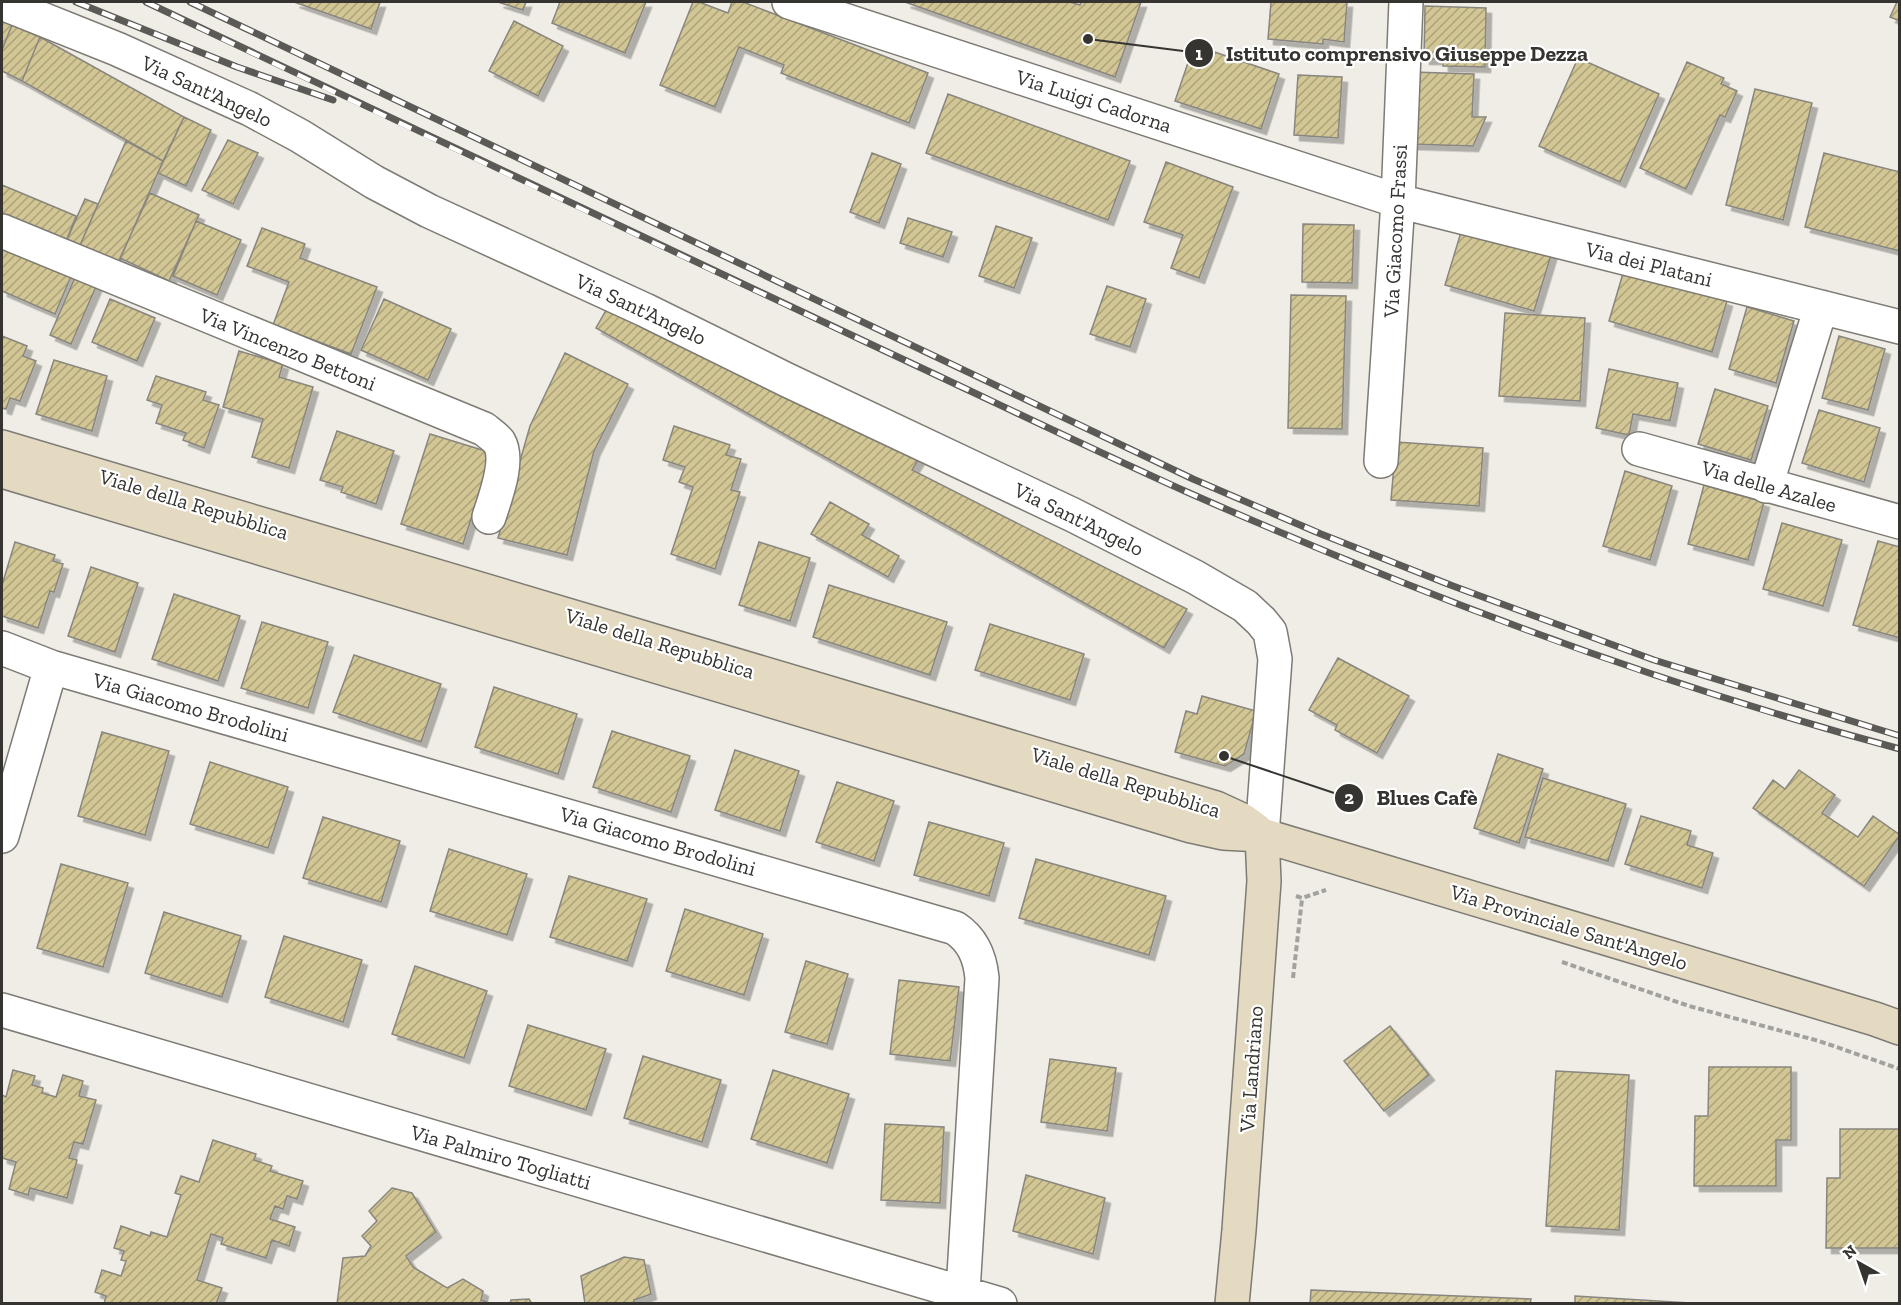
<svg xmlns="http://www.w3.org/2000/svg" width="1901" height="1305" font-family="'Zilla Slab',serif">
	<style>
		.building { fill: url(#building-hatch); stroke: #88867f; stroke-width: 1.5; filter: url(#shadow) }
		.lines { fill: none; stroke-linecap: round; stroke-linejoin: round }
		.street-casing { stroke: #7d7b74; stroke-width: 36 }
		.secondary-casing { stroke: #7d7b74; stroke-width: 36 }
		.path { stroke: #a2a19b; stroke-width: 4; stroke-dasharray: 6 3; stroke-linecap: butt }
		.street { stroke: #fff; stroke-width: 33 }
		.secondary { stroke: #e4dac1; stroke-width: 33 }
		.rail-casing { stroke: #5b5a56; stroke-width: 7 }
		.rail { stroke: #fff; stroke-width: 4.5; stroke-dasharray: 14; stroke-linecap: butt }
		.labels { text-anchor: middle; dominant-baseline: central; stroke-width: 4.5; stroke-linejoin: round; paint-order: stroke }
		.street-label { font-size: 21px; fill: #353431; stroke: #fff }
		.leader { fill: none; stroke: #353431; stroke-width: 2 }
		.callout-dot { fill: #353431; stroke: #fff; stroke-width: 2 }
		.mark-label { font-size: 18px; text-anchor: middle; font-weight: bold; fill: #fff }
		.callout-label { font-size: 22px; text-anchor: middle; font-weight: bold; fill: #353431; stroke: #fff; stroke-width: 4.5; stroke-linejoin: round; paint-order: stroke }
	</style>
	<defs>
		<pattern id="building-hatch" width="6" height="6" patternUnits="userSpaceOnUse" patternTransform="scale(1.5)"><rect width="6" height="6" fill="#d2c695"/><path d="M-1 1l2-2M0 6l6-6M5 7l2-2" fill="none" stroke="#aba27a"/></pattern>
		<filter id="shadow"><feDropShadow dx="5.5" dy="5.5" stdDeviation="0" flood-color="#0004"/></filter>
	</defs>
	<rect width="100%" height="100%" fill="#efede5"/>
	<path class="building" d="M294,2H380L371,29Z
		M498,2H526L523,10Z
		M560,2H646L625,53L552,23Z
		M693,2H699L728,13L732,2H743L928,73L909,123L781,73L784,65L739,47L715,107L660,85Z
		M905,2H1070L1080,5L1081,2H1141L1115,77Z
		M1271,2H1347L1344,42L1323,39V44L1268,39Z
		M1897,2H1900V21L1890,17Z
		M1425,6L1486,8L1485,67L1443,66V59H1424Z
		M2,21L12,25L2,50Z
		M514,21L563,46L538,96L489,71Z
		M12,25L40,37L22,81L2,71V50Z
		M40,37L184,117L163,161L22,81Z
		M1194,45L1279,74L1261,129L1175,101Z
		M1578,58L1659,94L1620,182L1539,146Z
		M1687,62L1724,78L1721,84L1737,91L1725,117L1720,115L1686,189L1640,168Z
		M1412,72L1474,74L1472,117H1486L1473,146L1409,144Z
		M1298,75L1342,77L1338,138L1294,135Z
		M1755,89L1812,103L1783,220L1726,205Z
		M948,94L1130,161L1108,220L926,153Z
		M184,117L211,130L186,186L158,173Z
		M228,140L258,153L233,204L202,190Z
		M126,141L163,161L117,266L78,250Z
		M872,153L901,164L879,223L850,212Z
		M1824,153L1900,172V251L1805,227Z
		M1166,162L1233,187L1199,278L1171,268L1183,235L1144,222Z
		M2,185L76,216L65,244L2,218Z
		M150,193L199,215L169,281L120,258Z
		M85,199L98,204L78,250L65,244Z
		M908,218L952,232L943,257L900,243Z
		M1465,219L1554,245L1534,311L1445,285Z
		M196,221L241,240L217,295L173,276Z
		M1303,224L1354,225L1352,283L1302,282Z
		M996,226L1032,238L1014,288L979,276Z
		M262,228L305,244L300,258L377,287L351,354L273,325L289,282L247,266Z
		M2,244L72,274L55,314L2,291Z
		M1624,270L1727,301L1712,352L1609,321Z
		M77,273L98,282L71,344L50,335Z
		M1107,286L1146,299L1130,347L1090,334Z
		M1291,295L1346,296L1342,429L1288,428Z
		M110,299L155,318L137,361L92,342Z
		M384,299L451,329L428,380L361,350Z
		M609,305L920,457L912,470L1187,609L1164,648L596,328Z
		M1747,307L1794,321L1776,383L1729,369Z
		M1505,313L1585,318L1580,401L1499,396Z
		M2,336L27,346L23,356L36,361L20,401L10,398L6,409L2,408Z
		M1839,336L1885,349L1868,410L1822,398Z
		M239,351L283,364L279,377L313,387L289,468L252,457L263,419L223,407Z
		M565,353L628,384L594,451L567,555L498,538L530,426Z
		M54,360L107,376L92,431L36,414Z
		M1609,369L1678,383L1670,421L1633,414L1629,435L1596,428Z
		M156,376L206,392L203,400L219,405L204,448L183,440L186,433L156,423L162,405L147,400Z
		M1715,389L1768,406L1751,460L1698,444Z
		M1819,410L1880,428L1864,482L1802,463Z
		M674,426L730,445L726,455L741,459L731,490L740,492L715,569L671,554L693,487L679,482L685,467L663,460Z
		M337,431L394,451L376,504L341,492L343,487L320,480Z
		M430,434L492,453L463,544L401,524Z
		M1396,442L1483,448L1479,506L1391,500Z
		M1625,471L1672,486L1650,560L1603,546Z
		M1704,485L1764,502L1748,560L1688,544Z
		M830,502L869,524L862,535L899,556L888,577L811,534Z
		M1782,523L1842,540L1823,606L1763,589Z
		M1878,541L1900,547V638L1853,625Z
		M15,542L55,555L53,561L63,564L54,592L50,591L38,628L2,616V585Z
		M759,542L810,558L790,621L739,605Z
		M91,567L138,583L115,652L68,636Z
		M829,585L947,622L930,675L813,637Z
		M174,594L240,616L218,681L152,659Z
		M262,622L328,642L308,708L241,688Z
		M990,624L1084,654L1070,700L975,670Z
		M354,655L441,684L421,742L333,712Z
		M1338,658L1409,696L1377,753L1335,730L1337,725L1309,710Z
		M494,687L577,714L558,774L475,747Z
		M1202,696L1256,711L1244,754L1225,766L1175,752L1186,711L1197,714Z
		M612,731L690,756L671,812L593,787Z
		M102,732L169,751L145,835L78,816Z
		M735,750L799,771L780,831L715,810Z
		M1498,754L1543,769L1519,843L1474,828Z
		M210,762L288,787L268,848L190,824Z
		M1799,770L1835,795L1822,813L1858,837L1873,816L1900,835L1864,886L1753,808L1773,780L1785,789Z
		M1543,778L1626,804L1608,861L1525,837Z
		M837,782L894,801L874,861L816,842Z
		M1641,816L1691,831L1687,845L1713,853L1702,888L1625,864Z
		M323,817L400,841L381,902L303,878Z
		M929,822L1004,843L989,896L914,875Z
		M449,849L527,874L507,935L430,911Z
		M1036,859L1166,896L1149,955L1019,918Z
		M61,864L128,883L103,967L37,948Z
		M569,876L647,899L627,961L550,937Z
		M685,909L763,934L744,995L666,971Z
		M164,912L241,936L222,997L145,973Z
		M284,936L362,960L343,1022L265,997Z
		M806,961L848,974L827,1044L785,1032Z
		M415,966L487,991L464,1058L392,1034Z
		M899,980L959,987L950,1061L890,1054Z
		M528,1025L606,1049L586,1110L509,1086Z
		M1390,1026L1429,1075L1384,1111L1344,1061Z
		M643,1056L721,1080L702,1142L624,1118Z
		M1050,1059L1116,1068L1107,1131L1041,1122Z
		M1709,1067H1791V1140H1776V1186H1694L1695,1116H1708Z
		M13,1070L35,1076L32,1085L43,1088L42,1093L56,1097L63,1075L83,1081L79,1096L96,1100L83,1144L74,1142L69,1158L77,1160L67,1198L30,1188L28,1195L9,1189L16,1162L2,1158V1095L6,1097Z
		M773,1070L849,1094L827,1163L751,1139Z
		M1556,1071L1629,1075L1619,1230L1546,1226Z
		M885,1124L944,1127L940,1203L881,1200Z
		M1840,1129H1900V1248H1826L1827,1178H1840Z
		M213,1140L256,1154L254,1160L272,1166L270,1171L303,1181L297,1199L287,1196L283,1209L275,1206L270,1219L295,1227L289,1246L272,1240L266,1258L221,1244L223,1238L211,1234L197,1280L222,1288L216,1304H104L106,1296L95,1292L102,1270L121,1276L126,1261L121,1260L124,1251L114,1248L121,1226L150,1236L151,1232L167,1237L181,1195L175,1193L181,1176L199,1182Z
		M1026,1175L1105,1198L1093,1254L1013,1231Z
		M392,1188L412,1193L436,1232L406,1256L413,1267L447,1288L463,1279L483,1291L481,1300L492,1304H337L343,1258L365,1256L371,1246L362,1236L377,1221L369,1211Z
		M624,1257L644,1260L651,1294L634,1300L635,1304H585L581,1276Z
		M1311,1290L1531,1299L1530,1304H1310Z
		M1575,1296L1707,1304H1575Z
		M529,1299L532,1304H510L511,1300Z"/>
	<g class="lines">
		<defs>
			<path id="street" d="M789,2L1398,201L1900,327
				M2,3L117,49L250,109L300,136L374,182L429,211L645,310L787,380L1073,515L1195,577L1245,606L1261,621L1270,632L1275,659L1262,835
				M2,231L484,429C489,433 495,437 499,442C510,460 495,498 489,517
				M1639,449L1900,522
				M1381,461L1398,201L1406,2
				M1766,486L1821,307
				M2,648L51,667L955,928C973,940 980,957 982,978L963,1292
				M2,836L51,667
				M2,1010L1000,1304"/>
			<path id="secondary" d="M2,447L1216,808L1242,820L1256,830
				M2,471L1191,826L1223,833L1262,835L1875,1019L1900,1028
				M1232,1304L1239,1230L1264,881L1262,835"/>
		</defs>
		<use href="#street" class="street-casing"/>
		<use href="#secondary" class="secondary-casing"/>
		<path class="path" d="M1296,896L1302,898L1326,890
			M1562,962L1689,1006L1819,1041L1900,1069
			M1293,978L1302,899"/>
		<use href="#street" class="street"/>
		<use href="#secondary" class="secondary"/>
		<defs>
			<path id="rail" d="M76,2L237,67L333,100
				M146,2C391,120 637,235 883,350C984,397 1085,446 1187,492C1418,594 1656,684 1900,749
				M190,2L1193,479L1321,534L1453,586L1654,660L1900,736"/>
		</defs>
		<use href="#rail" class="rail-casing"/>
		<use href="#rail" class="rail"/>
	</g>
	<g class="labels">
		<g class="street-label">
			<text transform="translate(207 91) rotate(25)">Via Sant'Angelo</text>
			<text transform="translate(1094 101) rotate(18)">Via Luigi Cadorna</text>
			<text transform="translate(1395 231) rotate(-87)">Via Giacomo Frassi</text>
			<text transform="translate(1649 264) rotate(14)">Via dei Platani</text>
			<text transform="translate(641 309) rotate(25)">Via Sant'Angelo</text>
			<text transform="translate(288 349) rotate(22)">Via Vincenzo Bettoni</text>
			<text transform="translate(1769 486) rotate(16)">Via delle Azalee</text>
			<text transform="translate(194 504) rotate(17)">Viale della Repubblica</text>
			<text transform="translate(1079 519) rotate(26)">Via Sant'Angelo</text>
			<text transform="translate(660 643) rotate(17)">Viale della Repubblica</text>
			<text transform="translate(191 707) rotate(16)">Via Giacomo Brodolini</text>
			<text transform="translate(1126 782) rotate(17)">Viale della Repubblica</text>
			<text transform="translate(658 841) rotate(16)">Via Giacomo Brodolini</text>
			<text transform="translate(1569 927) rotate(17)">Via Provinciale Sant'Angelo</text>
			<text transform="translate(1251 1069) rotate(-86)">Via Landriano</text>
			<text transform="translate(501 1157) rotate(16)">Via Palmiro Togliatti</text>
		</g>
	</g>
	<path class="leader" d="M1088 39L1199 53M1224 756L1349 798"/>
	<g class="callout-dot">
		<circle cx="1088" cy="39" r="6"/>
		<circle cx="1224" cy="756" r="6"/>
		<circle cx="1199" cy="53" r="15"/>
		<circle cx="1349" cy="798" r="15"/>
	</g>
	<g class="mark-label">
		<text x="1199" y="60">1</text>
		<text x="1349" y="804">2</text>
	</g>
	<g class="callout-label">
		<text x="1407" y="61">Istituto comprensivo Giuseppe Dezza</text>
		<text x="1427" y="805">Blues Cafè</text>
	</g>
	<rect width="1901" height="1305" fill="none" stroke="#353431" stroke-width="6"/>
	<g transform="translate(1859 1263) rotate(320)" stroke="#ffffff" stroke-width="4.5" paint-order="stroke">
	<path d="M0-4.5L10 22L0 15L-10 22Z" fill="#353431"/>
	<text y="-9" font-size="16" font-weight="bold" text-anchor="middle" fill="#353431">N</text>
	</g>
</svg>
